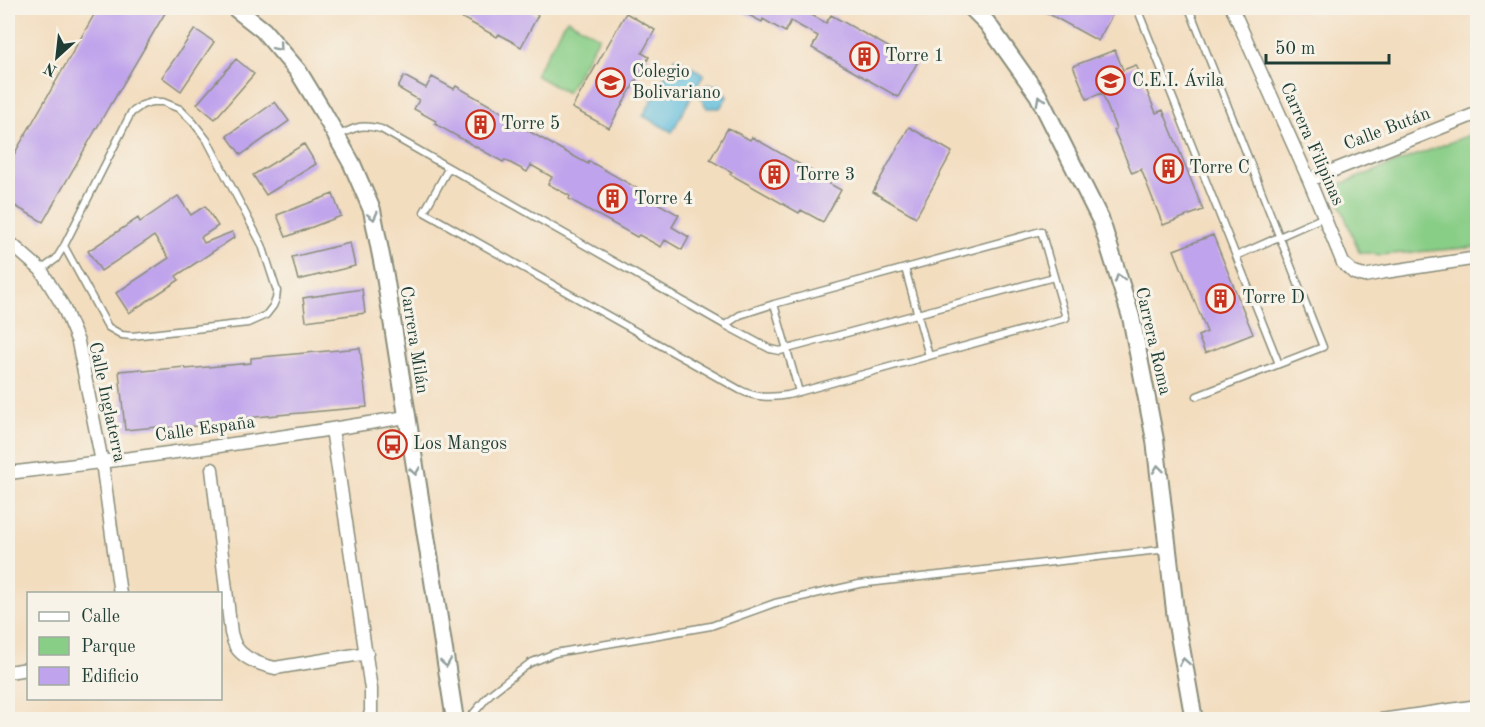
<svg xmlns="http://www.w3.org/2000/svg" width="1485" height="727" font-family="'Old Standard TT',serif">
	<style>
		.green { fill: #89ce87; stroke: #54865e; stroke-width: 1.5 }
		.water { fill: #5dbbdb; stroke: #3e7c88; stroke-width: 1.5 }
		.building { fill: #bfa3ec }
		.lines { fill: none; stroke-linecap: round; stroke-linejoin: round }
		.service-casing { stroke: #898d7a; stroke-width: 9 }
		.minor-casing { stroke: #898d7a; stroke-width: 15 }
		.tertiary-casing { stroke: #898d7a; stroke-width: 20 }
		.service { stroke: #fff; stroke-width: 6 }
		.minor { stroke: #fff; stroke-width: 12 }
		.tertiary { stroke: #fff; stroke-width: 16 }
		.oneway { stroke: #8f9e9a }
		.labels { text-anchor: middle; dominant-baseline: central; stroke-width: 6; stroke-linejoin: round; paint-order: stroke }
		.poi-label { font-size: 18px; fill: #1f3d34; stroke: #f7f3e8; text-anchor: start }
		.street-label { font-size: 18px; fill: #1f3d34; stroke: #f7f3e8 }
	</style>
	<rect width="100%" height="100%" fill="#f7f3e8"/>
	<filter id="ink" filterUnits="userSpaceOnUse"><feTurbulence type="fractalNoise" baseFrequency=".0167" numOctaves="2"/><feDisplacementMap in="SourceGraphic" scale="12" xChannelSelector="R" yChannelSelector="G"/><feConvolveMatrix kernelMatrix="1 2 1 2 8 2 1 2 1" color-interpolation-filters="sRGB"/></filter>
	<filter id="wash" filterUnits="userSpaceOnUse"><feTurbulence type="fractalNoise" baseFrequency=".008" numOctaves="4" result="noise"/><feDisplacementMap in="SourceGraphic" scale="24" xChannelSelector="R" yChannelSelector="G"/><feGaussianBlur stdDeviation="1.35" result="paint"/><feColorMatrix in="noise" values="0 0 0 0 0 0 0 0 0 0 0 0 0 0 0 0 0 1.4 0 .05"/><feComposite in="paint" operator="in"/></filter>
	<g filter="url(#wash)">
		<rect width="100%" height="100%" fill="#f3ddbf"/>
		<path class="green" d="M567,19L599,37L567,93L535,75Z
			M1477,132V247L1380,255L1359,252L1333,187Z"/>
		<path class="water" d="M675,58L704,74L672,132L643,116Z
			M706,85H720L727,97L720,108H707L700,97Z"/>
		<g id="blocks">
			<path class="building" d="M98,8H168L112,103H111L43,222L8,202V165Z
				M444,8H525L538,15L521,47L499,34L497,37Z
				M735,8H799L826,23L831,15L917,63L898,97L812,48L818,36L791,21L785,32L763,19L762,22Z
				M1038,8H1116L1098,41Z
				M626,13L655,30L642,53L649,57L609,128L572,108Z
				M195,29L214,42L181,91L162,77Z
				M1115,50L1123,70L1136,65L1156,113L1163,110L1203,210L1163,225L1141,169L1132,173L1114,130L1116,129L1102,93L1087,99L1073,66Z
				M236,59L254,74L215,119L197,104Z
				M404,76L426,88L432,77L454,89L456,86L524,125L523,128L555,146L588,164L589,161L658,200L657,203L679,215L672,227L689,237L682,250L665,240L661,247L639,235L637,237L569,199L570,196L548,184L552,177L531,165L527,172L505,160L503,162L435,124L436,121L414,109L419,100L398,88Z
				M275,102L289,121L241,155L227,136Z
				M909,127L952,152L916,217L873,192Z
				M728,128L750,140L752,137L820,176L819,178L841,190L823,222L801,210L799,213L730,174L732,172L710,160Z
				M304,144L316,164L266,195L253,175Z
				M333,194L341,216L286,237L277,215Z
				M178,196L191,215L205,206L218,226L201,237L204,243L232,232L235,237L176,276L179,280L129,313L116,293L169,258L154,236L101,271L88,251L138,218L140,222Z
				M1213,235L1253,334L1205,353L1198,336L1207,332L1174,250Z
				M350,243L355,266L298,280L292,257Z
				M362,289L365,313L306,321L303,298Z
				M360,348L367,407L234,419L235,424L212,427V425L168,428V426L125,430L119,371L142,369L143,371L185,367L186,369L251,363V358Z"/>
		</g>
	</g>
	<g filter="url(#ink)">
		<use href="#blocks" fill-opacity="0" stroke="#898d7a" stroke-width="1.5"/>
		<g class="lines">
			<defs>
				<path id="service" d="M1137,8L1279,364
					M1189,8L1323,347L1197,396
					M337,136C355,128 360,123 381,129L725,325L770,349L780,351L1054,277
					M448,169L424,212L740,390C756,398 770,398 788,395L1066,318L1041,231L774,304L740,315L725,325
					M1236,256L1324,217
					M905,268L929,356
					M41,270L56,259L64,246L131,113L142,105L152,102H163L180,109L193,122L207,140L262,245L277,291L276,299L273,306L266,315L248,323L132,336L122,335L108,327L64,246
					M774,304L799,392
					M468,720L490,694L530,663L555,653L711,626L775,603L859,584L1168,549"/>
				<path id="minor" d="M1232,8L1309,180L1343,263L1354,273L1364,276L1385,272L1478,258
					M1309,180L1478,113
					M8,241L41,270L63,306L78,342L102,462L120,594
					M332,429L371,689V712L368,720
					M212,469L231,633C232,637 234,643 236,647C245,660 261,665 275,668L367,653
					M8,473C141,458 274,439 406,417
					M8,672L28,669
					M1381,720L1478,706"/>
				<path id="tertiary" d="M235,8L263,30L298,71L323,112L352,164L372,210L385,276L455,720
					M972,8L987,23L1038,95L1101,221L1131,317L1155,440L1176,619L1194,720"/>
			</defs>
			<use href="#service" class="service-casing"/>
			<use href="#minor" class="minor-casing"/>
			<use href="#tertiary" class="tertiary-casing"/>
			<use href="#service" class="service"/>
			<use href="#minor" class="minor"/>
			<use href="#tertiary" class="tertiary"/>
		</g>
		<defs><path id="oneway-chevron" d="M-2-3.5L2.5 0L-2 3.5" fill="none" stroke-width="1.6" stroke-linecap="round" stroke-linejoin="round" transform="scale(1.5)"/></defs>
		<g class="oneway">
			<use href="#oneway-chevron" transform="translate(278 47) rotate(50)"/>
			<use href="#oneway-chevron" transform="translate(1040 100) rotate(-118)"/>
			<use href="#oneway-chevron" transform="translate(373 216) rotate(76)"/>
			<use href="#oneway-chevron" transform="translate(1119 278) rotate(-108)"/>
			<use href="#oneway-chevron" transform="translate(1158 469) rotate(-97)"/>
			<use href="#oneway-chevron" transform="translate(415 471) rotate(81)"/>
			<use href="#oneway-chevron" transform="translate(1184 662) rotate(-100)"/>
			<use href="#oneway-chevron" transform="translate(446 663) rotate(81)"/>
		</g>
	</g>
	<defs>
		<symbol id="building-ring" viewBox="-11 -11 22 22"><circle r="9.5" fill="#f7f3e8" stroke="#c8321e" stroke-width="1.5"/><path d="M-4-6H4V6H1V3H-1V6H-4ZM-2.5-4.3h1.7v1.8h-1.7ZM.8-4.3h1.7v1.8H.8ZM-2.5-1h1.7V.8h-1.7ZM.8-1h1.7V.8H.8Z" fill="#c8321e"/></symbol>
		<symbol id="school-ring" viewBox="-11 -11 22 22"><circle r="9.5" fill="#f7f3e8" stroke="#c8321e" stroke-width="1.5"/><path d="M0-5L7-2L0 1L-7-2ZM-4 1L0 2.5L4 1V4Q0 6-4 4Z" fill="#c8321e"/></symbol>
		<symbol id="bus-ring" viewBox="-11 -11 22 22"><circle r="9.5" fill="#f7f3e8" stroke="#c8321e" stroke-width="1.5"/><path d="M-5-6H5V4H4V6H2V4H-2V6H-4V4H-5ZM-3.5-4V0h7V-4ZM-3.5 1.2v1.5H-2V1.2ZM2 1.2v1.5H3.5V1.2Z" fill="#c8321e"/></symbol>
	</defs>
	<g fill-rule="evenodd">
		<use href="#building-ring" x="848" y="40" width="33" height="33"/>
		<use href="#school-ring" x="1094" y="64" width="33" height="33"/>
		<use href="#school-ring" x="594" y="66" width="33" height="33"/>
		<use href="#building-ring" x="464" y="108" width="33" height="33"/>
		<use href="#building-ring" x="1152" y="152" width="33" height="33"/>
		<use href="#building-ring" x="758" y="158" width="33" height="33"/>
		<use href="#building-ring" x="596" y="182" width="33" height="33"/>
		<use href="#building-ring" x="1204" y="282" width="33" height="33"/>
		<use href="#bus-ring" x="376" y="428" width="33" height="33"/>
	</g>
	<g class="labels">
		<g class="poi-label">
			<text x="885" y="56">Torre 1</text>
			<text x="632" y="72">Colegio<tspan x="632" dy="21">Bolivariano</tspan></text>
			<text x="1132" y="81">C.E.I. Ávila</text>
			<text x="501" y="124">Torre 5</text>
			<text x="1189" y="168">Torre C</text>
			<text x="796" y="175">Torre 3</text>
			<text x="634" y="199">Torre 4</text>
			<text x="1242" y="298">Torre D</text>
			<text x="413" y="444">Los Mangos</text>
		</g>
		<g class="street-label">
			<text transform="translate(1387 129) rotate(-21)">Calle Bután</text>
			<text transform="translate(1312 144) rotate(66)">Carrera Filipinas</text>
			<text transform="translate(414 340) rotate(81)">Carrera Milán</text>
			<text transform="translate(1153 341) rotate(77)">Carrera Roma</text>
			<text transform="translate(107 402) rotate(78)">Calle Inglaterra</text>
			<text transform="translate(205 429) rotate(-8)">Calle España</text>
		</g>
	</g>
	<rect width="1485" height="727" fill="none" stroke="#f7f3e8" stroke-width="30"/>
	<rect x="27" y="592" width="195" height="108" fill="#f7f3e8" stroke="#a1aaa0" stroke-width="1.5"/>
	<rect x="39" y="612" width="30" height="9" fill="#ffffff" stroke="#a1aaa0" stroke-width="1.5"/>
	<text x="81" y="622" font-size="18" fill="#1f3d34">Calle</text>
	<rect x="39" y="637" width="30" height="18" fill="#89ce87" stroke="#a1aaa0" stroke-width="1.5"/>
	<text x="81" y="652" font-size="18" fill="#1f3d34">Parque</text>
	<rect x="39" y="667" width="30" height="18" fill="#bfa3ec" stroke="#a1aaa0" stroke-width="1.5"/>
	<text x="81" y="682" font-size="18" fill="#1f3d34">Edificio</text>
	<g transform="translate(57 57) rotate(207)" stroke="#f7f3e8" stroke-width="4.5" paint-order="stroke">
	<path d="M0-4.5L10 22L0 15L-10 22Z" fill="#1f3d34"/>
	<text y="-9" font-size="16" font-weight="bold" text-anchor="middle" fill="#1f3d34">N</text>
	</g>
	<path d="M1266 54v9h123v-9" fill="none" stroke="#1f3d34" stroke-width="3"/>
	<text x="1275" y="54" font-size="18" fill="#1f3d34" stroke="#f7f3e8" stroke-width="4.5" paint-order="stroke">50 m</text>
</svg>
